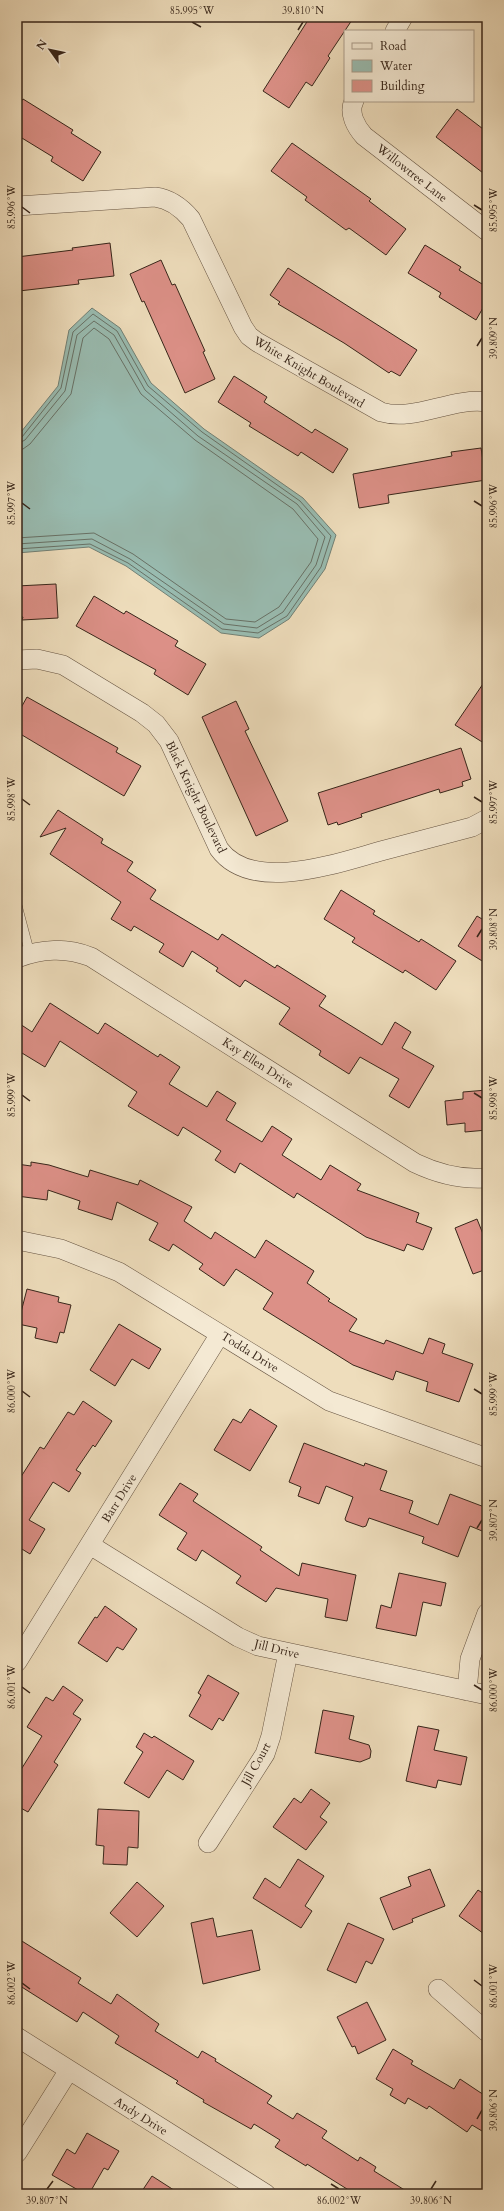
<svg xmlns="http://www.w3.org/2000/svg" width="504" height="2211" font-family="Cardo,serif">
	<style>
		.water { fill: #99bcb1; stroke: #728075 }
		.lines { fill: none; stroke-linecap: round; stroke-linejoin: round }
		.shore { stroke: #687166; stroke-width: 1 }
		.building { fill: #dc9087; stroke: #38261a }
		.service-casing { stroke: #665442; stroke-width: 10 }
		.minor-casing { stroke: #665442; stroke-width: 20 }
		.service { stroke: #f4e9d3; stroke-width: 9 }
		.minor { stroke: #f4e9d3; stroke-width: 19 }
		.ticks { fill: none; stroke: #38261a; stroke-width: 1.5 }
		.labels { text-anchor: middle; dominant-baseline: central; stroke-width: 3; stroke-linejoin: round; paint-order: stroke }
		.street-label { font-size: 12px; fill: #38261a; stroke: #f4e9d3 }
		.neatline { fill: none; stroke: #38261a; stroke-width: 1.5 }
		.ticks-label { font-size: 10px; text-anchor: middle; fill: #38261a }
	</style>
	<rect width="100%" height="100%" fill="#eeddbc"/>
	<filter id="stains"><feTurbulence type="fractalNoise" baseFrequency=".005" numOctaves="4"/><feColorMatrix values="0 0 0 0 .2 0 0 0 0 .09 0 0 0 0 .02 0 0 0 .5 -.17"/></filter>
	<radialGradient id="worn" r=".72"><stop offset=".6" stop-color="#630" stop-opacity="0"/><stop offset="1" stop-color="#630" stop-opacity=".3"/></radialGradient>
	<path class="water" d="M92,308L120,328L151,383L204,429L303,498L336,535L325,569L289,619L259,638L221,633L126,566L89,547L17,553V437L58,386L69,330Z"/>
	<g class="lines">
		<path class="shore" d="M17,439L22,437L61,388L73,332L93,314L117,331L148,386L202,432L300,501L331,536L321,567L287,616L258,633L222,629L128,563L90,544L17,549
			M17,444L25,440L65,391L77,335L94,321L114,335L145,390L198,436L297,504L325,537L316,565L283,612L257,628L224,624L130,559L92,539L17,544
			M17,450L23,449L30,444L71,394L83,338L94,328L109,339L141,394L195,440L293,509L318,539L311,562L279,607L255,622L226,619L133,554L94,533L17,538"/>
	</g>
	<path class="building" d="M310,17H354L328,56L330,58L312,86L306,82L289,108L263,91Z
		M23,99L73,130L71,133L101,152L83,181L51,161L53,157L17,135V107Z
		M457,109L487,132V176L436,137Z
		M292,143L371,199L369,201L406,229L386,255L349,228L346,230L305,200L307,197L271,171Z
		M110,243L114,276L78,280L79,284L19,291V287L17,288V257L73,250L72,248Z
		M425,245L461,267L459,270L487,287V301L476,320L439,297L441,293L408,273Z
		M161,260L172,285L175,284L205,351L203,352L215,379L185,393L144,301L142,302L130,274Z
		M288,268L417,350L400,376L391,371L389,373L344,343L278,304L280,302L270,295Z
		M234,376L267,397L264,402L312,433L315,429L348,449L333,473L301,452L298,456L249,426L251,423L218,402Z
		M481,448L486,480L388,495L389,503L359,508L353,474L452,456L451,452Z
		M56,584L58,618L22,620L23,617H17V586Z
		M94,596L124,614L126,611L178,641L175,646L206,664L188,695L154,674L156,670L76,626Z
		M487,678V745L455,725Z
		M27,697L118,748L116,752L141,766L124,796L17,732V715Z
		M236,701L249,729L245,731L288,821L256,836L202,717Z
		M461,748L471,779L462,782L463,786L440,793L439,789L361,814L362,817L338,825L337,822L328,825L318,793Z
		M58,810L103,839L101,843L133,862L127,871L156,890L150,899L218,940L222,934L275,968L277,965L326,996L319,1006L382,1045L395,1022L411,1032L402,1048L434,1066L409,1108L389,1096L399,1079L360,1057L349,1074L319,1055L321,1051L279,1024L290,1008L245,980L240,987L216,971L218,968L192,951L183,967L159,952L164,944L134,926L131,931L111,919L121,902L50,854L66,828L40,837Z
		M341,890L375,911L373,914L419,942L421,939L456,961L436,990L405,970L403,973L352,942L355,938L324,919Z
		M477,916L487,922V964L458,946Z
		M50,1003L98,1034L105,1023L158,1057L160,1054L180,1067L169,1084L207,1107L217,1091L236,1103L226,1120L262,1142L272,1126L292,1139L282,1155L321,1180L330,1165L361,1184L357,1190L419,1213L416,1222L432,1228L423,1250L407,1244L404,1251L366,1237L297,1193L294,1198L240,1163L235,1173L215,1160L221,1151L183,1127L178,1136L128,1106L137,1092L60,1041L45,1067L17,1050V1022L32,1032Z
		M487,1090V1130L465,1132V1123L447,1125L445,1101L463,1099V1092Z
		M31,1162L49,1165L88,1177L90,1170L138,1185L140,1180L192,1207L184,1221L211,1239L215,1232L255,1258L266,1240L314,1271L307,1283L330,1299L328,1301L357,1319L349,1331L384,1344L386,1340L423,1354L429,1338L445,1344L442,1353L473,1364L459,1402L426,1391L428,1382L396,1371L393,1380L353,1365L263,1309L273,1293L236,1269L224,1286L199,1269L203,1264L173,1244L169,1251L149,1240L158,1223L117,1202L112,1220L78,1209L80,1201L48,1190L47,1200L17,1196V1164L31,1166Z
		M477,1219L487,1244V1269L473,1274L455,1228Z
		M27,1289L59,1297L58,1302L71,1305L64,1333L60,1332L57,1343L35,1338L37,1328L18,1324Z
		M119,1324L161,1349L149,1369L132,1359L115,1386L90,1370Z
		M83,1401L112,1421L95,1447L93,1445L76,1470L81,1473L69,1492L53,1482L29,1520L45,1529L30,1554L17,1546V1483L40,1447L44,1449L68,1412L74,1415Z
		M250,1409L277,1426L250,1471L214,1450L233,1419L241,1423Z
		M304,1443L364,1466L365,1463L387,1471L380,1490L413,1501L409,1513L438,1525L450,1494L487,1508V1533L470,1526L458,1557L422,1543L424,1537L369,1518L366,1526L363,1527L346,1521L345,1519L353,1497L326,1486L319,1504L298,1496L301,1487L289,1482Z
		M180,1483L198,1494L193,1501L262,1547L260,1550L299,1576L302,1563L356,1575L347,1621L325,1617L328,1599L276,1588L266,1602L236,1583L241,1576L202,1550L196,1561L177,1549L187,1533L159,1515Z
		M399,1573L446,1583L441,1606L423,1602L416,1636L376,1628L381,1605L391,1608Z
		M105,1606L137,1629L123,1650L117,1647L107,1662L78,1643L95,1617L97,1618Z
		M208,1675L239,1693L223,1721L219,1718L212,1730L189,1716L201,1695L198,1693Z
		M63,1686L83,1700L73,1714L81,1719L54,1762L58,1765L28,1812L17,1806V1776L42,1736L27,1727L46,1697L53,1701Z
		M323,1710L354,1716L349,1739L369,1745L371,1751L370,1758L360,1762L315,1753Z
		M418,1726L439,1730L434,1750L467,1757L461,1785L438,1780L436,1788L406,1781Z
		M144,1733L152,1738L154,1736L194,1761L183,1780L167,1770L149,1798L124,1783L143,1752L136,1747Z
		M311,1789L330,1803L320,1817L327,1822L306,1850L273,1827L294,1798L301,1803Z
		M98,1809L139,1811L138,1848L128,1847L127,1865L103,1864L104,1846L96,1845Z
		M298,1859L324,1876L305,1906L312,1911L301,1928L253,1898L265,1878L280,1888Z
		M430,1869L445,1906L412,1919L413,1922L393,1930L380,1898L411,1886L408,1877Z
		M137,1882L164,1906L137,1937L110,1913Z
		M478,1890L487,1896V1936L459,1916Z
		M213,1918L217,1937L252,1930L260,1970L203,1984L191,1923Z
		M348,1923L384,1939L372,1964L366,1961L356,1983L327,1970Z
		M17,1938L81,1978L78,1983L111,2004L117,1994L159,2024L155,2031L198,2058L202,2051L216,2059L215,2061L272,2096L267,2103L293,2119L297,2113L327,2131L322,2138L358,2161L360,2157L376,2167L374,2171L411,2194H355L307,2164L306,2166L275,2147L280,2140L254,2124L251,2129L203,2102L204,2100L176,2083L178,2081L115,2043L119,2036L83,2012L77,2022L17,1984Z
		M367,2002L386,2040L358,2054L355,2046L352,2047L337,2017Z
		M393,2049L413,2061L411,2064L454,2089L460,2079L487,2097V2134L472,2125L467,2132L429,2106L427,2109L408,2098L405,2104L390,2095L393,2089L376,2079Z
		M87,2133L119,2151L108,2170L104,2168L89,2194H85L52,2175L67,2149L75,2154Z
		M152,2176L180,2194H140Z"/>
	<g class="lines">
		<defs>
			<path id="service" d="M17,905L30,954"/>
			<path id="minor" d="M395,31L403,17
				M354,101C348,113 356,127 364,136L487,231
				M17,206L155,197C170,199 181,207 191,219L243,327L249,336L257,342L381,412C415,422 451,397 487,402
				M17,660L37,659L63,665L142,713L156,724L169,741L219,849C252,894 337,863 381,851C411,843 442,835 472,827L487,819
				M17,958C42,949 65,947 91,957L415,1163C438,1174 461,1180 487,1178
				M17,1240L61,1249L119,1272L329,1401L487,1458
				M90,1545L238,1637L258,1646L487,1695
				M17,1662L220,1334
				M467,1691L470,1659L487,1613
				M208,1843L265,1754L271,1736L288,1653
				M438,1989L487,2032
				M17,2037L266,2194
				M17,2153L69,2070"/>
		</defs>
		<use href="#service" class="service-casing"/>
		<use href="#minor" class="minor-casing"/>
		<use href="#service" class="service"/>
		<use href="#minor" class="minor"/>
	</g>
	<path class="ticks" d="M192,22L201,27M298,30L303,22M474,205L482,210M22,207L30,213M477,346L482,338M474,501L482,506M22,503L30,509M474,797L482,802M22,799L30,805M477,937L482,929M474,1093L482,1098M22,1095L30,1101M474,1389L482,1394M22,1391L30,1397M477,1528L482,1520M474,1685L482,1690M22,1687L30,1693M474,1980L482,1986M22,1983L30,1989M477,2119L482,2110M331,2184L339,2189M47,2189L53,2181M431,2189L436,2181"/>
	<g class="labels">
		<g class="street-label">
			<text transform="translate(412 173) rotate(38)">Willowtree Lane</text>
			<text transform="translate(309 372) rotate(31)">White Knight Boulevard</text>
			<text transform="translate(196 797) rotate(64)">Black Knight Boulevard</text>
			<text transform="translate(258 1063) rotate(33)">Kay Ellen Drive</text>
			<text transform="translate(250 1352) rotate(32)">Todda Drive</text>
			<text transform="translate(119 1498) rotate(-58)">Barr Drive</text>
			<text transform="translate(277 1649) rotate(14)">Jill Drive</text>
			<text transform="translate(256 1764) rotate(-61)">Jill Court</text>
			<text transform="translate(141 2116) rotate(32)">Andy Drive</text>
		</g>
	</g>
	<rect width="504" height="2211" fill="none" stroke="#eeddbc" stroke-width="44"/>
	<rect x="344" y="30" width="130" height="72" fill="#f4e9d3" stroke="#a99b89"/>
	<rect x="352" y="43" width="20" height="6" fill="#f4e9d3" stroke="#a99b89"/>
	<text x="380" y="50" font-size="12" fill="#38261a">Road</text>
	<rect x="352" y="60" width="20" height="12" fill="#99bcb1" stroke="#a99b89"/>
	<text x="380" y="70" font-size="12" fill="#38261a">Water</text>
	<rect x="352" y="80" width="20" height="12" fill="#dc9087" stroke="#a99b89"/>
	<text x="380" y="90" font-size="12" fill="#38261a">Building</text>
	<g transform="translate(50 50) rotate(303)" stroke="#f4e9d3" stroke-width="3" paint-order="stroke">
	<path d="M0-3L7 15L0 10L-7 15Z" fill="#38261a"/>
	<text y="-6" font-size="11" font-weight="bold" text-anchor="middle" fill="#38261a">N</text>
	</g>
	<rect x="22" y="22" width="460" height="2167" class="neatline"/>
	<g class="ticks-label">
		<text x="192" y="14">85.995°W</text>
		<text x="303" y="14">39.810°N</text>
		<text transform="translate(11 207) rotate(-90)" y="4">85.996°W</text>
		<text transform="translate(493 210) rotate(-90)" y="4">85.995°W</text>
		<text transform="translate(493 338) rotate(-90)" y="4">39.809°N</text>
		<text transform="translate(11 503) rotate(-90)" y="4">85.997°W</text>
		<text transform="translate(493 506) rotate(-90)" y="4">85.996°W</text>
		<text transform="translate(11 799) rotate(-90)" y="4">85.998°W</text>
		<text transform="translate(493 802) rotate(-90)" y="4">85.997°W</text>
		<text transform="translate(493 929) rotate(-90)" y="4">39.808°N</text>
		<text transform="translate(11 1095) rotate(-90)" y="4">85.999°W</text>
		<text transform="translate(493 1098) rotate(-90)" y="4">85.998°W</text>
		<text transform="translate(11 1391) rotate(-90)" y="4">86.000°W</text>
		<text transform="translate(493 1394) rotate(-90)" y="4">85.999°W</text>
		<text transform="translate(493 1520) rotate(-90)" y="4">39.807°N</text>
		<text transform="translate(11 1687) rotate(-90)" y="4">86.001°W</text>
		<text transform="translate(493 1690) rotate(-90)" y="4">86.000°W</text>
		<text transform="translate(11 1983) rotate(-90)" y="4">86.002°W</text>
		<text transform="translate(493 1986) rotate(-90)" y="4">86.001°W</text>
		<text transform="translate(493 2110) rotate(-90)" y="4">39.806°N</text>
		<text x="47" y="2204">39.807°N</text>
		<text x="339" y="2204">86.002°W</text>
		<text x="431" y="2204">39.806°N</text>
	</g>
	<rect width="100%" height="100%" filter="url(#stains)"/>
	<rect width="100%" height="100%" fill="url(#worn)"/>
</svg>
